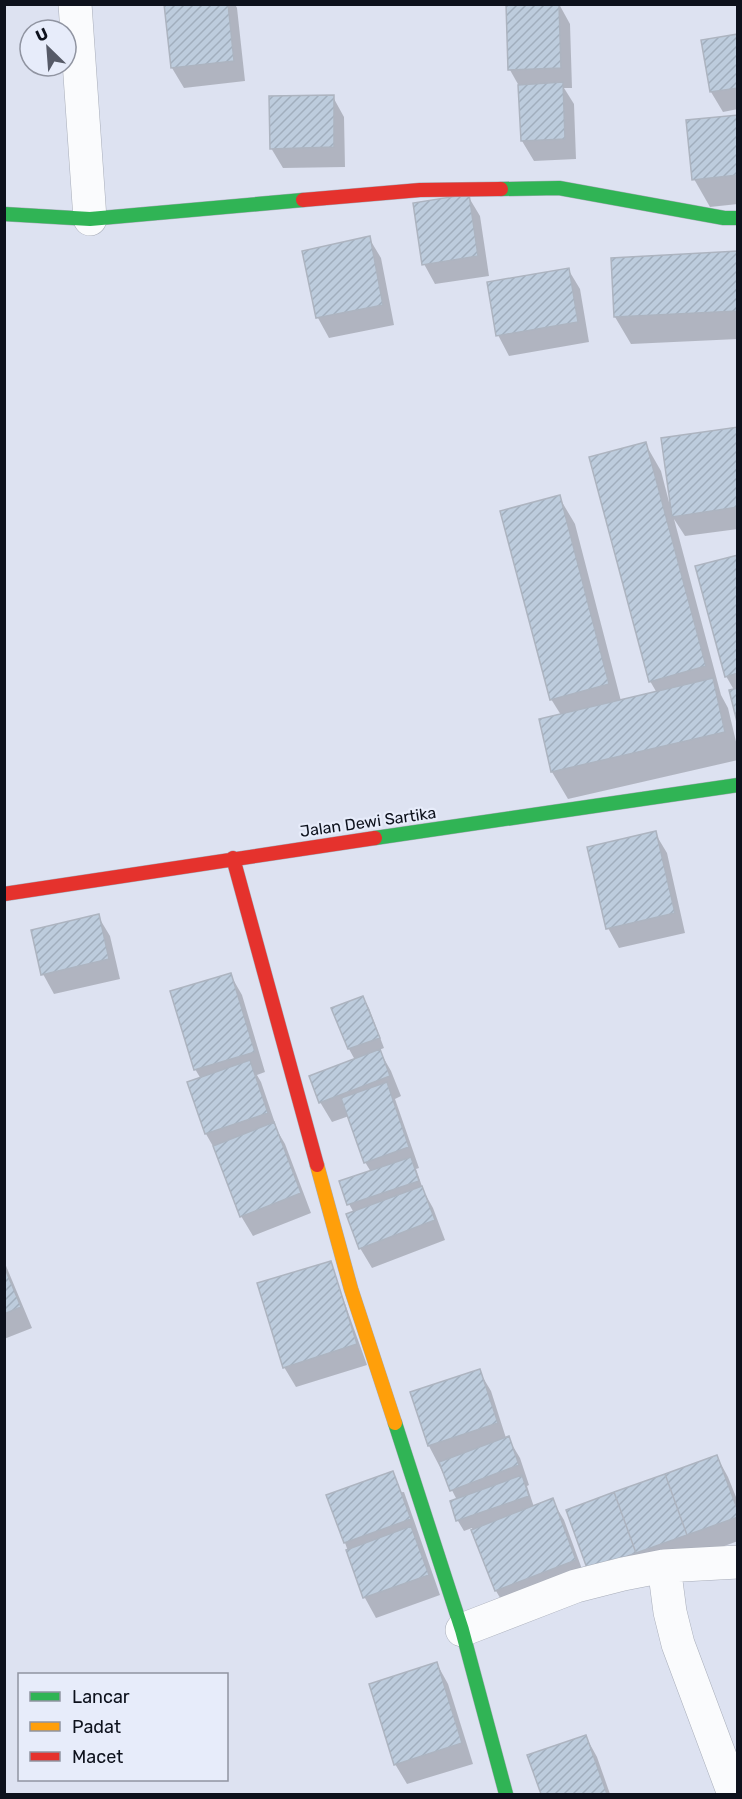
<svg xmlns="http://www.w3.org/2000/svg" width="742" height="1799" font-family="Rubik,sans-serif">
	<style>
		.shadow { fill: #0003 }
		.building { fill: url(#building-hatch); stroke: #adb4c0; stroke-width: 1.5 }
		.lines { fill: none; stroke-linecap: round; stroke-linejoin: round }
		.street-casing { stroke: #a8adb9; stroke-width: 34 }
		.fast-casing { stroke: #a8adb9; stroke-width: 15 }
		.slow-casing { stroke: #a8adb9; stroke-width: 15 }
		.jam-casing { stroke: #a8adb9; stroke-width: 15 }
		.street { stroke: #fafbfd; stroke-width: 33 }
		.fast { stroke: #30b455; stroke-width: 14 }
		.slow { stroke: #ff9f0a; stroke-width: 14 }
		.jam { stroke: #e5322d; stroke-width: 14 }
		.labels { text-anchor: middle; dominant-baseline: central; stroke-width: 4.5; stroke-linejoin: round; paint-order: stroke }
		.street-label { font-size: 16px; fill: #0d111c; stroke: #e7ecfa }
	</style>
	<defs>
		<pattern id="building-hatch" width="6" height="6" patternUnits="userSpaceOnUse" patternTransform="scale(1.5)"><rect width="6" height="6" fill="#bdccdd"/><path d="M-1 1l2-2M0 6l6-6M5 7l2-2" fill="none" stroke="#a1aebd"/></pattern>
	</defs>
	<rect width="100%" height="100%" fill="#dde2f1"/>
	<path class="shadow" d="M166,4H235L237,8L245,81L184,88L172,68Z
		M559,4L570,24L572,88H564L574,104L576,159L534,161L522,141L519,86L510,70Z
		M738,35V109L723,112L711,92L703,41Z
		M333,97L344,117L345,167L283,168L271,148Z
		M738,117V204L710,207L694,179Z
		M468,196L480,216L489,276L435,284L424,264Z
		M369,238L381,258L394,325L329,338L318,318L304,252Z
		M738,253V339L631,344L615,317Z
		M568,269L580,289L589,342L509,356L498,335Z
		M738,428V529L685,536L674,519L721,695L728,708L738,750V760L568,799L552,772L561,715L551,699L559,497L575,524L621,701L657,693L650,681L645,443L661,471L669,502Z
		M738,556V719L734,690L726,676Z
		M655,833L667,853L685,933L619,948L608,928Z
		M98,916L110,936L120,979L54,994L43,974Z
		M230,974L242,995L265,1072L257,1075L261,1082L278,1132L285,1144L311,1213L253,1236L241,1216L218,1155L206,1134L189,1083L201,1079L195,1069Z
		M363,998L369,1008L384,1048L379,1050L391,1071L401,1096L395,1099L419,1168L416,1169L424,1192L433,1208L445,1240L372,1268L360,1248L354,1213L349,1204L371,1172L365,1162L349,1116L332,1122L320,1102L355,1060L349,1049L333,1009Z
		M4,1261L32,1328L4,1339Z
		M330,1262L367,1365L296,1387L284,1367Z
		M479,1371L491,1391L506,1438H508L520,1458L529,1485L527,1486L534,1507L552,1500L564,1520L586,1580L508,1611L496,1591L472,1528L464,1531L458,1521L452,1502L457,1500L429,1446L412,1393Z
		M717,1457L728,1477L738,1502V1541L601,1591L589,1571Z
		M404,1492L440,1595L376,1618L365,1598L328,1496Z
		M437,1664L448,1684L473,1764L407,1784L395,1764Z
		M586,1737L597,1757L610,1794H542L529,1756Z"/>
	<path class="building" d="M164,4H228L234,61L171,68Z
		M506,4H559L561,68L508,70Z
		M738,34V88L710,92L701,40Z
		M563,82L565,139L521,141L518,85Z
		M334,95V147L270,149L269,96Z
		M738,115V175L692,180L686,120Z
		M469,194L478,256L422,265L413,203Z
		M370,236L383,305L316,318L302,251Z
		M738,251V311L614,317L611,258Z
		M569,268L578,322L496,336L487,282Z
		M738,427V507L672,517L661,438Z
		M646,442L706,666L649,682L589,457Z
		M560,495L609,684L550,700L500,511Z
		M738,555V673L725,677L695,566Z
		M713,678L725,732L551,772L539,719Z
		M738,688V726L729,690Z
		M656,831L675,913L606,929L587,847Z
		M99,914L109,959L41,975L31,930Z
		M231,973L255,1052L194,1070L170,991Z
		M363,996L380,1038L348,1049L331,1008Z
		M380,1049L390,1076L319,1103L309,1076Z
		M250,1060L268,1113L205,1134L187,1082Z
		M387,1082L409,1147L364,1163L341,1098Z
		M274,1122L301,1193L240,1217L213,1146Z
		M411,1157L419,1181L347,1205L339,1181Z
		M422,1186L435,1220L359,1249L346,1214Z
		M331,1261L357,1344L283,1368L257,1283Z
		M4,1266L21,1307L4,1314Z
		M480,1369L498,1423L428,1446L410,1392Z
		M509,1436L519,1465L450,1491L439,1462Z
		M717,1455L738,1511V1517L687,1535L665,1474Z
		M393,1471L411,1519L344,1543L326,1495Z
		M665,1474L687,1535L636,1553L614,1492Z
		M522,1475L529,1496L456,1521L450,1501Z
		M614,1492L636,1553L588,1571L566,1510Z
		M553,1498L576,1560L495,1591L471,1530Z
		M411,1526L429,1575L363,1598L346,1550Z
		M437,1662L462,1743L394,1765L369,1684Z
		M586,1735L607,1794H541L527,1755Z"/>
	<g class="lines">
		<defs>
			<path id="street" d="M75,4L90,219
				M664,1566L738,1562
				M462,1630L576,1586L623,1574L664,1566L670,1612L678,1644L734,1794"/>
			<path id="fast" d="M501,189L559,188L724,218H738
				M4,214L90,219L303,200
				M375,838L738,785
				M395,1423L462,1630L506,1794"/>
			<path id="slow" d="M317,1165L351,1289L395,1423"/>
			<path id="jam" d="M303,200L420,190L501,189
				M233,858L317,1165
				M4,894L375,838"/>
		</defs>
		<use href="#street" class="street-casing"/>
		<use href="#fast" class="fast-casing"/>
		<use href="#slow" class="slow-casing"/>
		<use href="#jam" class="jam-casing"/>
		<use href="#street" class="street"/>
		<use href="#fast" class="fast"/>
		<use href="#slow" class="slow"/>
		<use href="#jam" class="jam"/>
	</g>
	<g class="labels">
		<g class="street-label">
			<text transform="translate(368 822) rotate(-8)">Jalan Dewi Sartika</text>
		</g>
	</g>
	<rect width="742" height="1799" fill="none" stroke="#0d111c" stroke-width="12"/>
	<rect x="18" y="1673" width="210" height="108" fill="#e7ecfa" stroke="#9094a1" stroke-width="1.5"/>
	<rect x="30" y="1692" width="30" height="9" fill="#30b455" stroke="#9094a1" stroke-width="1.5"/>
	<text x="72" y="1703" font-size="18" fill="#0d111c">Lancar</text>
	<rect x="30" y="1722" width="30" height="9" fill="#ff9f0a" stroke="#9094a1" stroke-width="1.5"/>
	<text x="72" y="1733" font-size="18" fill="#0d111c">Padat</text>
	<rect x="30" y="1752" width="30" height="9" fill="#e5322d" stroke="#9094a1" stroke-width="1.5"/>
	<text x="72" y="1763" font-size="18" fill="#0d111c">Macet</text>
	<g transform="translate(48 48) rotate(335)"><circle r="28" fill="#e7ecfa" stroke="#9094a1" stroke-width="1.5"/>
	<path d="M0-4.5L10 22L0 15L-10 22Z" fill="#565a67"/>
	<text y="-9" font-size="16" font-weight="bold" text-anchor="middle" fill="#0d111c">U</text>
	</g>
</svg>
